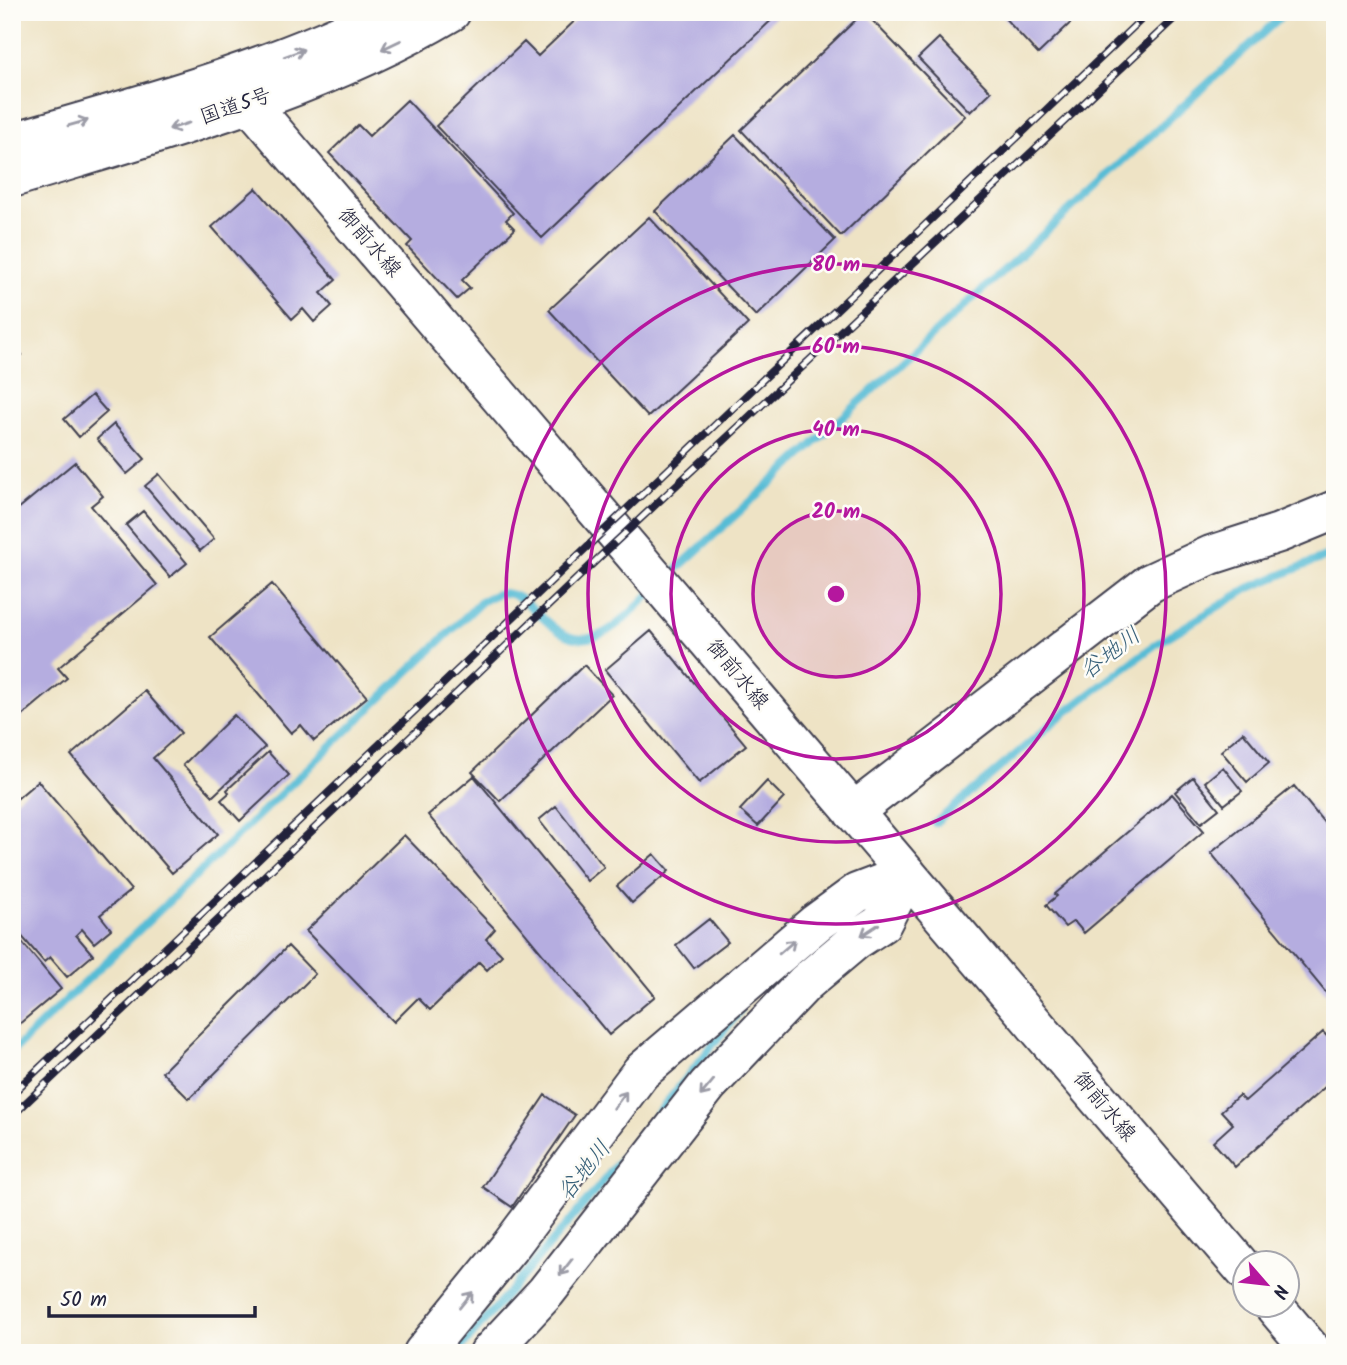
<svg xmlns="http://www.w3.org/2000/svg" width="1347" height="1365" font-family="Kalam,'Klee One',sans-serif">
	<style>
		.lines { fill: none; stroke-linecap: round; stroke-linejoin: round }
		.stream { stroke: #57bcd5; stroke-width: 8 }
		.building { fill: #b5ade0 }
		.minor-casing { stroke: #413f50; stroke-width: 42 }
		.highway-casing { stroke: #413f50; stroke-width: 42 }
		.minor { stroke: #fff; stroke-width: 38 }
		.highway { stroke: #fff; stroke-width: 38 }
		.rail-casing { stroke: #22223b; stroke-width: 8 }
		.rail { stroke: #fdfcf7; stroke-width: 5; stroke-dasharray: 16; stroke-linecap: butt }
		.oneway { stroke: #9c9ca7 }
		.ring { fill: none; stroke: #b5179e; stroke-width: 3.5 }
		.labels { text-anchor: middle; dominant-baseline: central; stroke-width: 5; stroke-linejoin: round; paint-order: stroke }
		.street-label { font-size: 21px; fill: #22223b; stroke: #fdfcf7 }
		.water-label { font-size: 23px; font-style: italic; fill: #376079; stroke: #fdfcf7 }
		.centre { fill: #b5179e; stroke: #fdfcf7; stroke-width: 3.5 }
		.ring-label { font-size: 21px; text-anchor: middle; font-weight: bold; fill: #b5179e; stroke: #fdfcf7; stroke-width: 5; stroke-linejoin: round; paint-order: stroke }
	</style>
	<rect width="100%" height="100%" fill="#fdfcf7"/>
	<filter id="ink" filterUnits="userSpaceOnUse"><feTurbulence type="fractalNoise" baseFrequency=".0143" numOctaves="2"/><feDisplacementMap in="SourceGraphic" scale="14" xChannelSelector="R" yChannelSelector="G"/><feConvolveMatrix kernelMatrix="1 2 1 2 8 2 1 2 1" color-interpolation-filters="sRGB"/></filter>
	<filter id="wash" filterUnits="userSpaceOnUse"><feTurbulence type="fractalNoise" baseFrequency=".00686" numOctaves="4" result="noise"/><feDisplacementMap in="SourceGraphic" scale="28" xChannelSelector="R" yChannelSelector="G"/><feGaussianBlur stdDeviation="1.57" result="paint"/><feColorMatrix in="noise" values="0 0 0 0 0 0 0 0 0 0 0 0 0 0 0 0 0 1.4 0 .05"/><feComposite in="paint" operator="in"/></filter>
	<g filter="url(#wash)">
		<rect width="100%" height="100%" fill="#eee3c5"/>
		<g class="lines">
			<path class="stream" d="M667,578L1286,12
				M935,823L1061,716L1156,644L1249,588L1335,553
				M12,1052L482,601C488,598 496,593 502,593C535,592 552,652 597,636C618,628 636,607 652,592
				M457,1353L592,1195L740,1011"/>
		</g>
		<g id="blocks">
			<path class="building" d="M584,12H780L542,238L436,126L524,42L538,56Z
				M864,12L965,116L841,236L741,130Z
				M999,12H1082L1038,54Z
				M939,38L991,92L970,112L918,58Z
				M407,100L513,213L506,220L515,229L462,280L470,288L457,299L407,246L412,241L329,153L358,125L369,136Z
				M735,135L835,240L756,316L655,211Z
				M256,188L336,280L321,293L332,306L314,322L303,309L292,319L212,227Z
				M649,217L748,324L648,417L549,310Z
				M12,344L22,355L12,363Z
				M92,395L107,412L79,437L64,419Z
				M114,424L145,459L127,474L97,439Z
				M75,462L103,496L91,506L157,585L58,668L67,678L12,724V514Z
				M159,474L214,539L200,551L145,486Z
				M143,511L187,563L170,577L126,525Z
				M272,584L367,697L314,741L301,725L291,733L210,637Z
				M651,631L746,745L699,783L605,670Z
				M584,665L612,695L500,801L472,772Z
				M145,691L181,733L153,758L218,834L172,873L71,755Z
				M234,715L265,747L213,796L183,765Z
				M1243,732L1269,763L1247,782L1221,751Z
				M268,752L289,775L240,821L221,800L229,793L227,790Z
				M1223,767L1242,791L1224,805L1205,782Z
				M474,776L655,996L609,1035L428,815Z
				M1193,777L1219,809L1201,823L1175,792Z
				M38,781L131,890L100,915L111,929L94,943L82,929L76,935L93,955L67,977L50,957L44,962L12,925V803Z
				M767,781L784,798L758,826L740,810Z
				M1294,786L1335,836V996L1331,999L1211,853Z
				M1172,794L1204,831L1084,933L1074,921L1065,927L1046,905L1057,896L1055,894Z
				M556,806L604,867L587,881L539,820Z
				M404,835L495,929L486,939L502,955L487,970L479,962L430,1010L418,998L394,1022L306,931Z
				M654,854L669,871L632,903L617,886Z
				M709,919L728,942L694,968L676,945Z
				M12,930L61,989L12,1030Z
				M288,946L315,974L189,1099L162,1072Z
				M1323,1032L1335,1045V1078L1235,1167L1213,1142L1233,1124L1221,1111L1239,1095L1245,1101Z
				M545,1095L575,1115L512,1207L483,1187Z"/>
		</g>
	</g>
	<g filter="url(#ink)">
		<use href="#blocks" fill-opacity="0" stroke="#413f50" stroke-width="2"/>
		<g class="lines">
			<defs>
				<path id="minor" d="M228,78L1246,1272
					M853,812L1150,583L1211,555L1279,533L1335,510
					M1274,1306L1314,1353
					M423,1353L511,1245L641,1072L816,923L857,893L907,874
					M489,1353L546,1292L708,1085L805,983L856,940L882,923L907,874"/>
				<path id="highway" d="M12,142C140,105 268,71 387,12
					M12,178C161,132 316,92 451,12"/>
			</defs>
			<use href="#minor" class="minor-casing"/>
			<use href="#highway" class="highway-casing"/>
			<use href="#minor" class="minor"/>
			<use href="#highway" class="highway"/>
			<defs>
				<path id="rail" d="M12,1094L1149,12
					M12,1116L606,551L1181,12"/>
			</defs>
			<use href="#rail" class="rail-casing"/>
			<use href="#rail" class="rail"/>
		</g>
		<defs><path id="oneway-shaft" d="M-6 0H5M1.5-3L5.5 0L1.5 3" fill="none" stroke-width="1.6" stroke-linecap="round" stroke-linejoin="round" transform="scale(1.75)"/></defs>
		<g class="oneway">
			<use href="#oneway-shaft" transform="translate(391 45) rotate(154)"/>
			<use href="#oneway-shaft" transform="translate(294 53) rotate(-20)"/>
			<use href="#oneway-shaft" transform="translate(78 123) rotate(-16)"/>
			<use href="#oneway-shaft" transform="translate(179 126) rotate(163)"/>
			<use href="#oneway-shaft" transform="translate(870 930) rotate(147)"/>
			<use href="#oneway-shaft" transform="translate(787 947) rotate(-41)"/>
			<use href="#oneway-shaft" transform="translate(707 1088) rotate(130)"/>
			<use href="#oneway-shaft" transform="translate(620 1100) rotate(-53)"/>
			<use href="#oneway-shaft" transform="translate(566 1267) rotate(128)"/>
			<use href="#oneway-shaft" transform="translate(466 1300) rotate(-51)"/>
		</g>
	</g>
	<circle cx="836" cy="594" r="83" fill="#b5179e" fill-opacity=".12"/>
	<g class="ring">
		<circle cx="836" cy="594" r="83"/>
		<circle cx="836" cy="594" r="165"/>
		<circle cx="836" cy="594" r="248"/>
		<circle cx="836" cy="594" r="330"/>
	</g>
	<g class="labels">
		<g class="street-label">
			<text transform="translate(236 107) rotate(-19)">国道5号</text>
			<text transform="translate(369 243) rotate(49)">御前水線</text>
			<text transform="translate(737 675) rotate(50)">御前水線</text>
			<text transform="translate(1104 1107) rotate(50)">御前水線</text>
		</g>
		<g class="water-label">
			<text transform="translate(1111 654) rotate(-37)">谷地川</text>
			<text transform="translate(585 1171) rotate(-51)">谷地川</text>
		</g>
	</g>
	<circle cx="836" cy="594" r="10" class="centre"/>
	<g class="ring-label">
		<text x="836" y="271">80 m</text>
		<text x="836" y="353">60 m</text>
		<text x="836" y="436">40 m</text>
		<text x="836" y="518">20 m</text>
	</g>
	<rect width="1347" height="1365" fill="none" stroke="#fdfcf7" stroke-width="42"/>
	<g transform="translate(1266 1284) rotate(118)"><circle r="33" fill="#fdfcf7" stroke="#a5a5ac" stroke-width="2"/>
	<path d="M0-5L12 26L0 18L-12 26Z" fill="#b5179e"/>
	<text y="-10" font-size="19" font-weight="bold" text-anchor="middle" fill="#22223b">N</text>
	</g>
	<path d="M49 1306v10h206v-10" fill="none" stroke="#22223b" stroke-width="3.5"/>
	<text x="60" y="1306" font-size="21" fill="#22223b" stroke="#fdfcf7" stroke-width="5" paint-order="stroke">50 m</text>
</svg>
